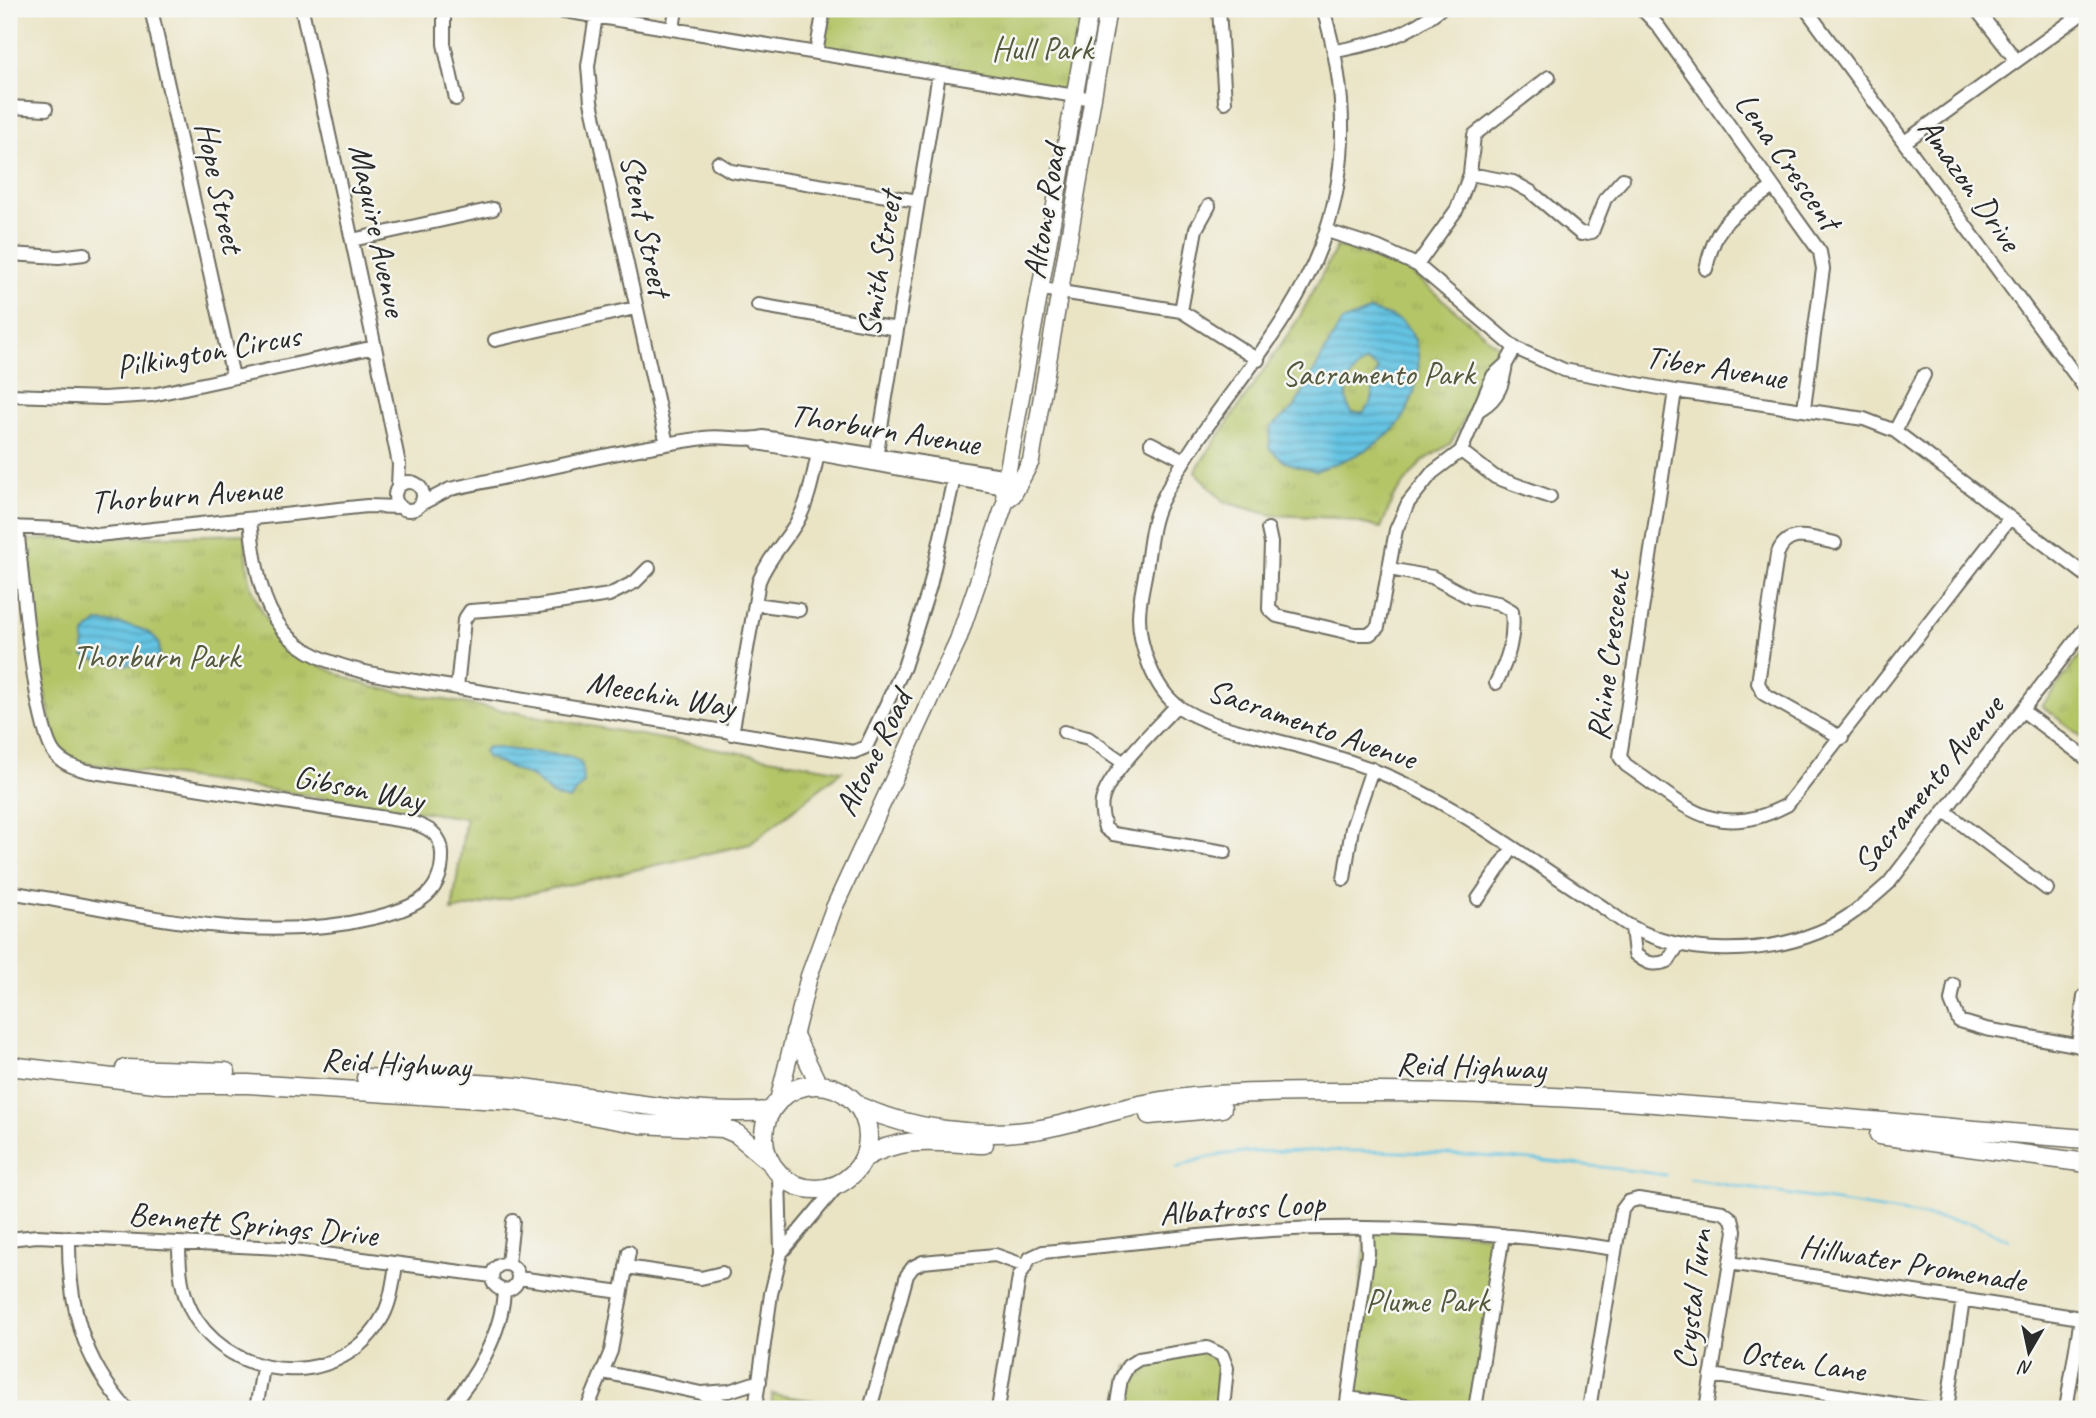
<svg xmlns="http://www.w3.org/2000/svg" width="2096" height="1418" font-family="Caveat,sans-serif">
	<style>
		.park { fill: url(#park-tufts); stroke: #70784a; stroke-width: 2 }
		.water { fill: url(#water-rules); stroke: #487887; stroke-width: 2; fill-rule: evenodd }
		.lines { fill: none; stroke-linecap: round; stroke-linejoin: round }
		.stream { stroke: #65c4e3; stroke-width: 2.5 }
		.minor-casing { stroke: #6e6c61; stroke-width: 16 }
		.major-casing { stroke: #6e6c61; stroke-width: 19 }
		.highway-casing { stroke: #6e6c61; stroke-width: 21 }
		.minor { stroke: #fff; stroke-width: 12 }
		.major { stroke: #fff; stroke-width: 16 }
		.highway { stroke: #fff; stroke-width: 18 }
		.labels { text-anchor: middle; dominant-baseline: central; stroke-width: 5; stroke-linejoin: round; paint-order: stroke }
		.park-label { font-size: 33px; fill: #54593d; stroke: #f6f6f2 }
		.street-label { font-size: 33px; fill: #2b2b2b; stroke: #f6f6f2 }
	</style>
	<defs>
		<pattern id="park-tufts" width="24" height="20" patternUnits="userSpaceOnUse" patternTransform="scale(1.75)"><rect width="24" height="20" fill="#b4c568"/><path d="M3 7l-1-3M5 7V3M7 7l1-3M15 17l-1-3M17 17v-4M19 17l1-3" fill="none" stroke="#9ba95a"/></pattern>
		<pattern id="water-rules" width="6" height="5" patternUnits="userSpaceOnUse" patternTransform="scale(1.75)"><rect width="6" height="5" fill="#65c4e3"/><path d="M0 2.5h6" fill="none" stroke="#539fb8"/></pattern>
	</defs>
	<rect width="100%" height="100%" fill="#f6f6f2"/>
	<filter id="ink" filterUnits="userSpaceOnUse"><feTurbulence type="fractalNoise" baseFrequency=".0143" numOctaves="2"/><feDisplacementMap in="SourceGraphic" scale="14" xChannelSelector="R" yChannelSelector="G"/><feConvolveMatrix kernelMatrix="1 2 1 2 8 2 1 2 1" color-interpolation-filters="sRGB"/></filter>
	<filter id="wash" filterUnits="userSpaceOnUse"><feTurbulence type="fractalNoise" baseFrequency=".00686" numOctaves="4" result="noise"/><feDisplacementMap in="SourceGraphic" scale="28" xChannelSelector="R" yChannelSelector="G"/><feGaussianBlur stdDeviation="1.57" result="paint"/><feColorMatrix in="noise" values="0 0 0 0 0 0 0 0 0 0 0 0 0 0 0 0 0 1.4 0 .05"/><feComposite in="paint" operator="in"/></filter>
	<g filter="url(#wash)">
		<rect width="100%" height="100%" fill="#eae4c5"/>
		<path class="park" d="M824,9H1090L1075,96L816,53Z
			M1337,246L1409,271L1501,349L1451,443L1422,462L1394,496L1381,528L1338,518L1272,515L1224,502L1195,471L1299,318Z
			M245,534C247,553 247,576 254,593C276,652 318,667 373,687L842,771L750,844L452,911L466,818L78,762L58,746L52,725L37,656L26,540Z
			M2087,646V741L2042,706Z
			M1367,1229L1503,1235L1475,1409H1427L1348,1398Z
			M1207,1348L1222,1355L1223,1409H1116L1128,1366Z
			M772,1394L865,1409H772Z"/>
		<path class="water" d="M1371,310C1380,314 1395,316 1402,322C1431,346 1417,403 1396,427C1375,450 1343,461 1315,471L1285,462L1269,448L1271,427L1294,408L1341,322ZM1366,362L1378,368L1370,404L1364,413H1351C1342,392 1347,374 1366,362Z
			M98,622C120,624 166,626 159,657C138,669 107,665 84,656V634Z
			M487,747L569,756L582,764L584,783L569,800L552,795L534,778L486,757L484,752Z"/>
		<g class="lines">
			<path class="stream" d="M1177,1168C1216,1149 1260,1152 1303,1151C1424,1149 1546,1159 1666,1175
				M1690,1179L1976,1224L2009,1240"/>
		</g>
	</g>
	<g filter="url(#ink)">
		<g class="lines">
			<defs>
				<path id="minor" d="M151,9L233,377
					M302,9L379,366L399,464L398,486
					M444,9V44L456,99
					M552,9L1093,99
					M1219,9L1225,102
					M1323,9C1345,81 1350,158 1326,231C1293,335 1208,406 1161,502C1152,520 1150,543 1147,563C1145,580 1139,599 1139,617C1139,646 1154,689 1179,707C1207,726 1242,731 1274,740C1307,748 1339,757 1371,769C1453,801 1524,857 1598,904C1609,911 1619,920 1630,926C1685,957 1762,955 1819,932C1846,921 1868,902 1889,883L2087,626
					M1642,9L1658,26L1820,252L1823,269L1804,408
					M1806,9L2087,391
					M1976,9L2016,60
					M596,16L588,66L591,102L667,444
					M673,29L676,9
					M1336,51C1381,42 1403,38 1440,9
					M816,53L824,9
					M9,107L46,109
					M1906,141L2087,10
					M718,163L731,171L918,201
					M1470,174L1513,182L1531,192L1581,234L1592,232L1605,199L1623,179
					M1327,231L1377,247L1417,265L1515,348L1564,370L1675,391L1864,419L1895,431L2087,576
					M352,240L493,209
					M9,254L59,257L84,254
					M1417,265L1457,209L1470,174L1474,135L1549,77
					M1706,269C1717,218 1733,216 1773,187
					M1042,289L1181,311L1258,360
					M758,305L897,329
					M1181,311L1196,229L1209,206
					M495,340L635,308
					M1675,391L1620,757L1626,765C1684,805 1715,843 1787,805L2009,519
					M9,395L104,398L152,395L375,347
					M1482,408C1499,398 1503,383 1506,364
					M1895,431L1924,375
					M758,443L1005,488
					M1151,443L1184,460
					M1461,451L1495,477L1550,497
					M875,464L939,74
					M395 496a14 14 0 1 1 28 0a14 14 0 1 1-28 0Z
					M421,504L450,489C534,472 619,450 704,438C723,435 744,442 763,437L1008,476
					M250,520C261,622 279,656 384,676L854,752L866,747L904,667L930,586L956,469
					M9,527L61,529L98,535L367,506L400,507
					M1268,529L1271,543L1269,609L1277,616L1355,634H1370L1378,627L1396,530L1408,503L1432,473L1461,451L1493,376L1506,364L1515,348
					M1835,543C1812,538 1787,527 1777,555L1758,683L1764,694L1842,738
					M1390,569L1432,577L1471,598L1498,603L1512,611C1515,638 1508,659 1496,683
					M755,604L799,610
					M457,688L464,620L470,611L538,606L609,595L635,582L649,568
					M1177,705C1157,727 1108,773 1102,801C1100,810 1103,819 1105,828L1113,834L1225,852
					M2023,711L2087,759
					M1064,732L1088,738L1124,763
					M732,734L759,581C769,556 785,543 798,520C810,498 814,470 820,445
					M1946,812L2047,889
					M1344,879L1352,828L1372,769
					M9,892C129,911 253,947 373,918C410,909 444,898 442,853C441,833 428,828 411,822L87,771C75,768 63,764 55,754C33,727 22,569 17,527
					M1478,899L1512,849
					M1632,927L1635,954C1647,964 1654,966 1668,961L1679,944
					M1954,985L1951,1001L1959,1021L1986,1029L2087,1047
					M2078,1046L2084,996
					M69,1237C68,1303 82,1360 127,1409
					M9,1239L37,1236L279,1248L492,1276
					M179,1243C179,1269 181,1296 196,1319C240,1385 343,1388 383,1316C391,1301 393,1283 396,1265
					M781,1253L839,1184
					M508,1263L513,1221
					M1730,1263L2087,1319
					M492 1277a13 13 0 1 1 26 0a13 13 0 1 1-26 0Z
					M626,1267L701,1278L722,1273
					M519,1278L621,1292
					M603,1372L701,1393L731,1409
					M1711,1375L1928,1409
					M702,1393L729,1391L760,1381
					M1348,1398L1427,1409
					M256,1409L263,1368
					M448,1409C476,1378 502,1333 504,1291
					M587,1409L611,1351L629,1252
					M755,1409L771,1294L781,1253L779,1175
					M870,1409L907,1275L913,1267L923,1262L995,1255L1023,1265
					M998,1409L1019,1277L1030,1258L1043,1252C1118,1245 1194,1235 1271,1230C1386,1223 1502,1232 1615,1249
					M1116,1409L1121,1379L1128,1366L1139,1359L1207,1348L1222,1355L1227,1368L1223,1409
					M1346,1409L1368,1253L1367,1229
					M1475,1409L1503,1235
					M1589,1409L1622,1210L1628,1202L1638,1199L1723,1212L1732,1219L1735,1231L1706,1409
					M1947,1409L1963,1299
					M2066,1409L2081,1318"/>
				<path id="major" d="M1006,500L1013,495L1031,461L1108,9
					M794,1033L819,1085
					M778,1101L809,976L834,908L958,640L1006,500L1004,492L1090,9"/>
				<path id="highway" d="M9,1066L164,1084H248L514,1101L640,1124L723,1128L737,1134L768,1160
					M125,1069L226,1072
					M366,1078C416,1081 466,1082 516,1087C601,1097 684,1117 770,1111
					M764 1137a52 52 0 1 1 104 0a52 52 0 1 1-104 0Z
					M858,1106C913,1130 975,1138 1035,1130C1073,1124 1111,1110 1150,1103C1218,1091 1292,1092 1361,1092C1603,1091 1846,1121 2087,1139
					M1149,1115L1222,1108
					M1879,1135L2087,1163
					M864,1158C904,1134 939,1143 984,1144"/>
			</defs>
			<use href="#minor" class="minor-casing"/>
			<use href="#major" class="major-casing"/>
			<use href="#highway" class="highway-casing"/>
			<use href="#minor" class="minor"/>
			<use href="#major" class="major"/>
			<use href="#highway" class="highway"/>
		</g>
	</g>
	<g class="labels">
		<g class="park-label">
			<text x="1042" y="49">Hull Park</text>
			<text x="1378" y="374">Sacramento Park</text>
			<text x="156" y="657">Thorburn Park</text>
			<text x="1427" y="1301">Plume Park</text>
		</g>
		<g class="street-label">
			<text transform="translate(1788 161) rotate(55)">Lena Crescent</text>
			<text transform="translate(1970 184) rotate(55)">Amazon Drive</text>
			<text transform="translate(220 187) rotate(78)">Hope Street</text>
			<text transform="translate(1044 212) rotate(-81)">Altone Road</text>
			<text transform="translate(646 225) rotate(78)">Stent Street</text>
			<text transform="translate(378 230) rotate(78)">Maguire Avenue</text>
			<text transform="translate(879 264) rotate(-81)">Smith Street</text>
			<text transform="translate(208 351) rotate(-10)">Pilkington Circus</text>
			<text transform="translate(1716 367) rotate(9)">Tiber Avenue</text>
			<text transform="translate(885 429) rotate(9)">Thorburn Avenue</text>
			<text transform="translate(186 495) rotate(-4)">Thorburn Avenue</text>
			<text transform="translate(1608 656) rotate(-83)">Rhine Crescent</text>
			<text transform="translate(661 694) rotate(10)">Meechin Way</text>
			<text transform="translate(1312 724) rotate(19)">Sacramento Avenue</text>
			<text transform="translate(873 753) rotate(-64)">Altone Road</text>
			<text transform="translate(1928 784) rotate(-51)">Sacramento Avenue</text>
			<text transform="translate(359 788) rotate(11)">Gibson Way</text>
			<text transform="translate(396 1063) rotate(3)">Reid Highway</text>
			<text transform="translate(1471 1066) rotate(2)">Reid Highway</text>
			<text transform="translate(1242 1208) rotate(-4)">Albatross Loop</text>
			<text transform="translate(253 1224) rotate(5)">Bennett Springs Drive</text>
			<text transform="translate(1913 1263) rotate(9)">Hillwater Promenade</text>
			<text transform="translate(1692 1299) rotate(-83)">Crystal Turn</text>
			<text transform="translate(1803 1361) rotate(9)">Osten Lane</text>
		</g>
	</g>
	<rect width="2096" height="1418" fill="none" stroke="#f6f6f2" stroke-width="35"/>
	<g transform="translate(2029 1352) rotate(189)" stroke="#f6f6f2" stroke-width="5" paint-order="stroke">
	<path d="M0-5L12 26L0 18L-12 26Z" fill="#2b2b2b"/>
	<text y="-10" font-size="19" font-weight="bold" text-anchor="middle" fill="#2b2b2b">N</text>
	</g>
</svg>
